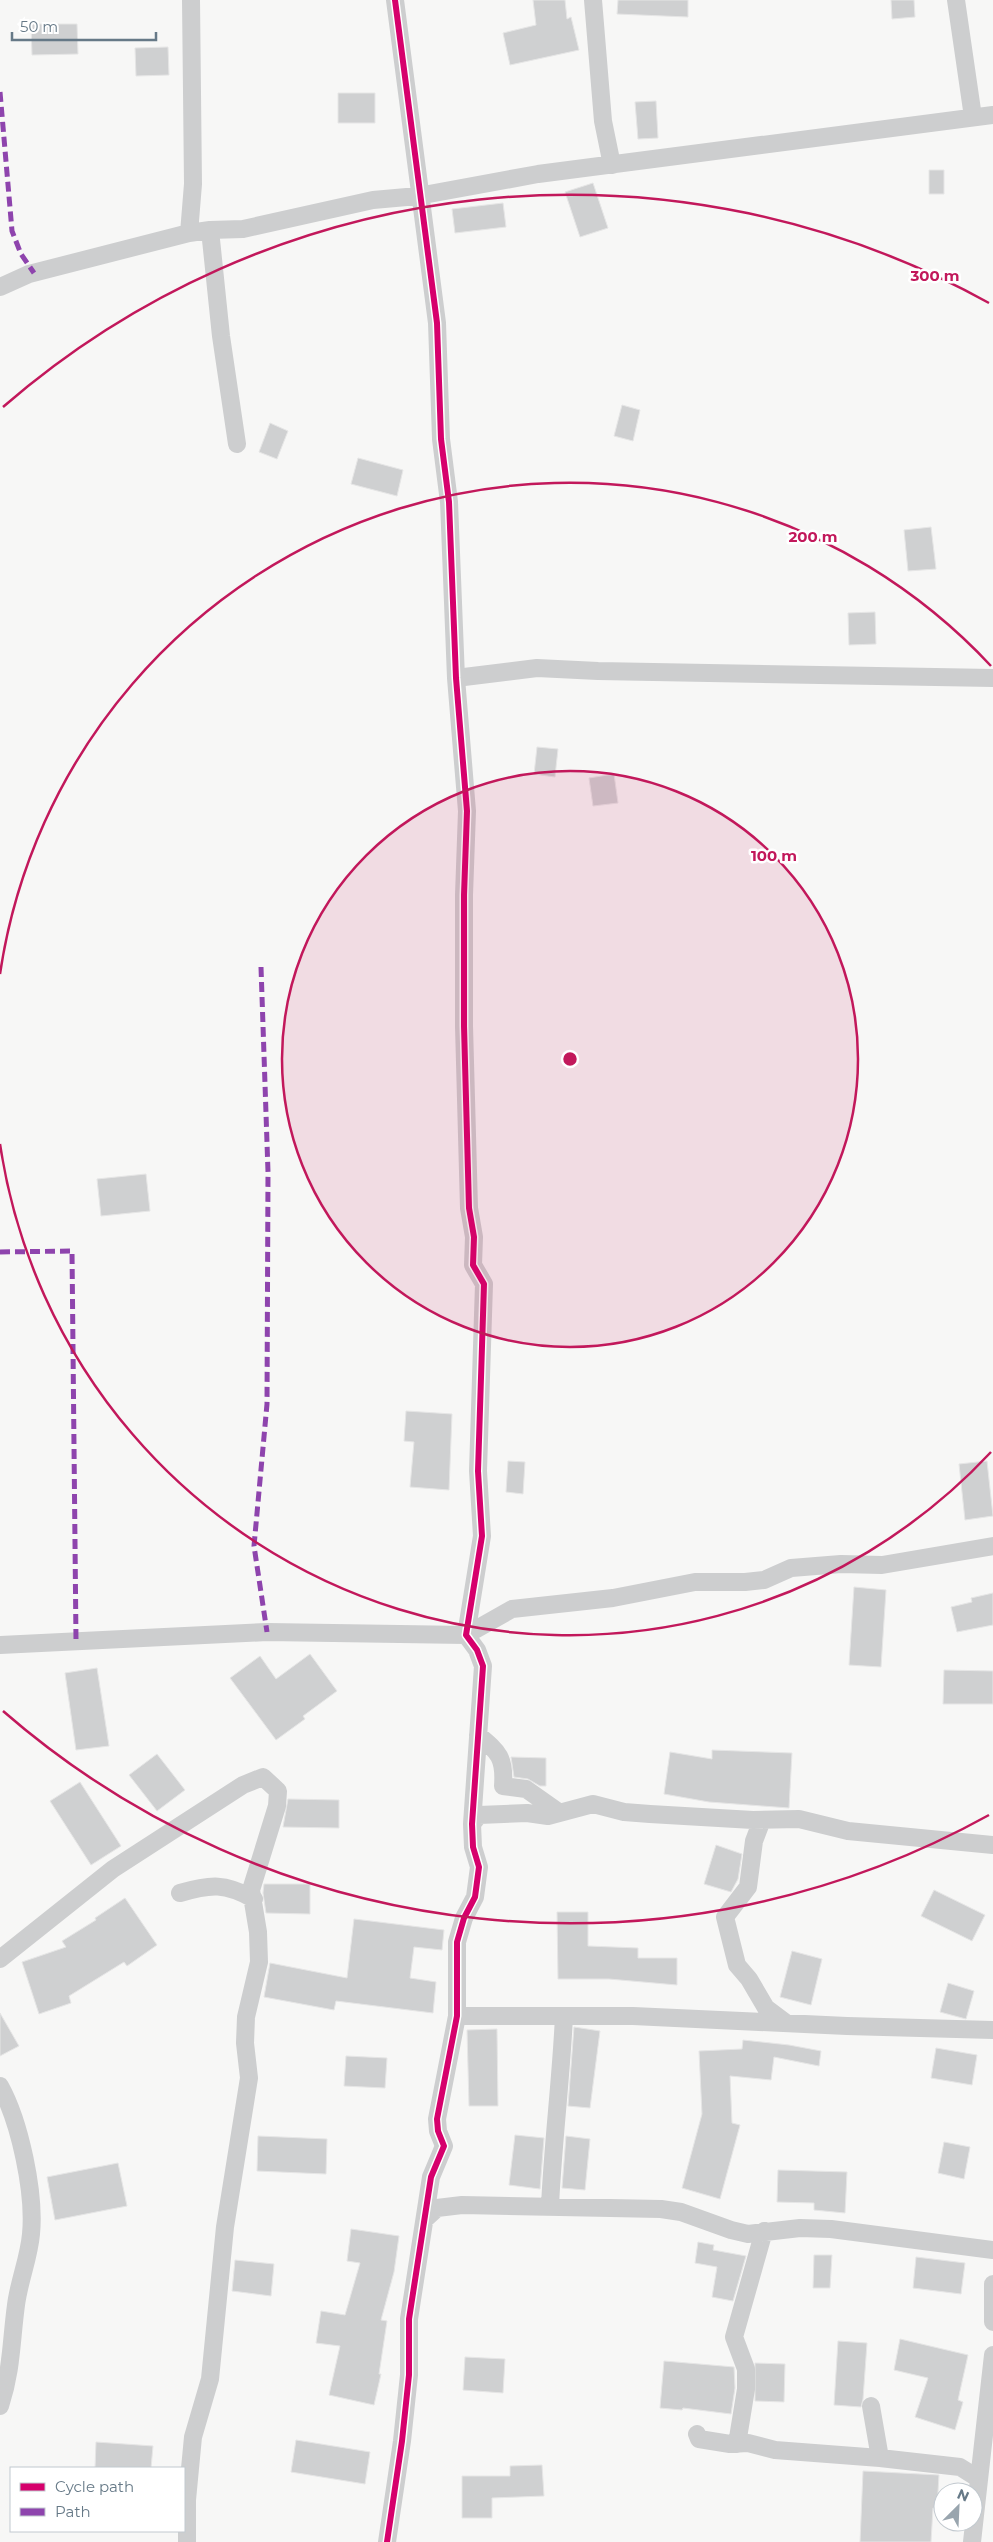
<svg xmlns="http://www.w3.org/2000/svg" width="993" height="2542" font-family="Montserrat,sans-serif">
	<style>
		.building { fill: #cfd0d1; stroke: #e6e6e6 }
		.lines { fill: none; stroke-linecap: round; stroke-linejoin: round }
		.minor { stroke: #cdcecf; stroke-width: 18 }
		.quiet { stroke: #8e44ad; stroke-width: 5; stroke-dasharray: 10 5; stroke-linecap: butt }
		.cycleway-casing { stroke: #fff; stroke-width: 9 }
		.cycleway { stroke: #d6006c; stroke-width: 6 }
		.ring { fill: none; stroke: #c2185b; stroke-width: 2.5 }
		.centre { fill: #c2185b; stroke: #fff; stroke-width: 2.5 }
		.ring-label { font-size: 15px; text-anchor: middle; font-weight: bold; fill: #c2185b; stroke: #fff; stroke-width: 5; stroke-linejoin: round; paint-order: stroke }
	</style>
	<rect width="100%" height="100%" fill="#f7f7f6"/>
	<path class="building" d="M533,0H565L567,19L571,17L579,50L510,65L503,33L536,25Z
		M618,0H688V17L617,14Z
		M891,0H914L915,17L892,19Z
		M31,24H77L78,54L32,55Z
		M168,47L169,75L136,76L135,48Z
		M338,93H375V123H338Z
		M656,101L658,138L638,139L635,102Z
		M929,170H944V194H929Z
		M593,183L608,228L580,237L565,192Z
		M503,203L506,227L455,233L452,209Z
		M622,405L640,410L633,441L614,436Z
		M270,423L288,431L277,459L259,452Z
		M358,458L403,470L397,496L351,484Z
		M931,527L936,569L908,571L904,530Z
		M875,612L876,644L849,645L848,613Z
		M537,747L558,749L555,777L534,774Z
		M614,774L618,803L593,806L589,778Z
		M146,1174L150,1211L101,1216L97,1179Z
		M406,1411L452,1414L449,1490L410,1487L414,1442L404,1441Z
		M508,1461L525,1462L523,1494L506,1492Z
		M987,1461L993,1516L965,1520L959,1464Z
		M854,1587L886,1590L881,1667L849,1665Z
		M993,1593V1625L957,1632L951,1607L972,1602L971,1598Z
		M310,1654L337,1691L303,1716L305,1719L276,1740L230,1678L260,1656L276,1679Z
		M97,1668L109,1746L76,1750L65,1673Z
		M944,1670L993,1671V1704H943Z
		M712,1750L792,1753L789,1808L709,1802L664,1794L670,1752L712,1759Z
		M157,1754L185,1790L157,1811L129,1775Z
		M511,1757L546,1758V1786H540L528,1779L514,1777Z
		M80,1782L121,1846L91,1865L50,1801Z
		M288,1799L339,1800V1828L283,1827Z
		M716,1845L742,1854L738,1879L731,1892L704,1884Z
		M264,1884H310V1914L266,1913L263,1893Z
		M934,1890L985,1915L972,1941L921,1916Z
		M125,1898L157,1945L127,1966L124,1962L69,1996L71,2003L39,2014L22,1962L66,1947L62,1941L96,1920L95,1918Z
		M557,1912H588V1946L638,1948V1958H677V1985L609,1979H558Z
		M354,1919L444,1930L442,1950L414,1947L410,1978L436,1982L433,2013L336,2001L334,2010L264,1997L270,1963L347,1978Z
		M792,1951L822,1959L811,2005L780,1997Z
		M948,1983L974,1991L966,2019L940,2012Z
		M0,2013L19,2046L0,2056Z
		M574,2027L600,2031L590,2108L568,2106Z
		M497,2029L498,2106H469L467,2030Z
		M743,2040L789,2045L821,2051L819,2066L774,2057L771,2080L730,2076L732,2123L740,2125L720,2199L682,2188L702,2114L699,2051L742,2049Z
		M936,2048L977,2055L972,2085L931,2078Z
		M346,2056L387,2058L385,2088L344,2086Z
		M515,2135L544,2138L540,2189L509,2185Z
		M258,2136L327,2139L326,2174L257,2171Z
		M566,2136L590,2139L585,2190L562,2188Z
		M944,2142L970,2147L964,2179L938,2173Z
		M118,2163L127,2206L55,2220L47,2177Z
		M778,2170L847,2172L845,2213L814,2210V2203L777,2202Z
		M351,2229L399,2236L394,2272L381,2320L387,2321L379,2374H381L374,2405L329,2395L340,2346L316,2343L321,2311L345,2315L360,2263L347,2261Z
		M698,2242L714,2245L713,2250L746,2256L733,2301L712,2297L717,2267L695,2263Z
		M814,2255H832L830,2288H813Z
		M916,2257L965,2263L961,2294L913,2288Z
		M235,2260L274,2264L271,2296L232,2291Z
		M900,2339L968,2355L958,2400L963,2402L955,2430L915,2417L928,2378L894,2370Z
		M838,2341L867,2343L863,2399L861,2407L834,2405Z
		M465,2357L505,2359L503,2393L463,2390Z
		M664,2361L734,2367L735,2388L731,2414L683,2408L682,2410L660,2408Z
		M755,2363L785,2364L784,2402L755,2401Z
		M296,2440L370,2452L365,2484L291,2472Z
		M96,2442L153,2446L151,2468H95Z
		M542,2465L544,2496L492,2498V2518H462V2476H510V2466Z
		M863,2471L939,2475L937,2508H933L931,2542H860Z"/>
	<g class="lines">
		<path class="minor" d="M593,0L603,121L612,165
			M956,0L973,117
			M210,230L221,336L237,444
			M189,233L193,184L191,0
			M0,287L29,274L189,233L210,230L243,229L373,200L418,196L538,174L993,115
			M456,678L537,668L598,671L993,678
			M0,1645L267,1632L466,1635L512,1609L613,1598L695,1582H745L764,1580L791,1568L841,1564L882,1565L993,1546
			M478,1735C499,1752 505,1758 503,1786L526,1789L560,1813
			M762,1820L754,1841L748,1887L725,1917L737,1965L749,1979L766,2008L786,2023
			M472,1824L479,1815L527,1813L548,1816L593,1804L624,1812L650,1814L753,1820L799,1819L848,1831L993,1845
			M180,1893C211,1884 225,1883 254,1899
			M0,1959L113,1869L243,1785L263,1777L278,1791L277,1806L251,1890L258,1932L259,1962L246,2017L245,2043L249,2078L225,2227L210,2379L193,2437L187,2500V2542
			M457,2016H633L847,2026L993,2030
			M0,2086C20,2122 35,2193 31,2234C29,2258 19,2281 16,2305C11,2342 12,2369 0,2406
			M550,2206C553,2142 561,2080 564,2016
			M425,2219L437,2208L462,2205L661,2209L681,2212L731,2230L748,2234L800,2228L831,2229L993,2250
			M993,2284V2322
			M871,2406L880,2458L960,2467L979,2479
			M697,2434L699,2439L730,2444L748,2443L775,2450L880,2458
			M737,2444L746,2389V2369L734,2337L764,2231
			M387,2542L402,2441L409,2375V2319L431,2177L444,2146L438,2131L437,2119L457,2016V1942L464,1918L475,1897L479,1867L473,1847L472,1824L483,1666L477,1650L466,1635L482,1536L478,1471L484,1284L473,1265L474,1237L469,1208L464,1026V895L467,811L456,678L449,502L441,439L437,323L395,0
			M972,2542L993,2355"/>
		<path class="quiet" d="M0,92L12,231L21,254L34,273
			M261,967L268,1172L267,1404L254,1546L267,1632
			M0,1252L72,1251L76,1640"/>
		<defs>
			<path id="cycleway" d="M387,2542L402,2441L409,2375V2319L431,2177L444,2146L438,2131L437,2119L457,2016V1942L464,1918L475,1897L479,1867L473,1847L472,1824L483,1666L477,1650L466,1635L482,1536L478,1471L484,1284L473,1265L474,1237L469,1208L464,1026V895L467,811L456,678L449,502L441,439L437,323L395,0"/>
		</defs>
		<use href="#cycleway" class="cycleway-casing"/>
		<use href="#cycleway" class="cycleway"/>
	</g>
	<circle cx="570" cy="1059" r="288" fill="#c2185b" fill-opacity=".12"/>
	<g class="ring">
		<circle cx="570" cy="1059" r="288"/>
		<path d="M991 1452A576 576 0 0 1 0 1144M0 974A576 576 0 0 1 991 666"/>
		<path d="M989 1815A864 864 0 0 1 3 1711M3 407A864 864 0 0 1 989 303"/>
	</g>
	<circle cx="570" cy="1059" r="8" class="centre"/>
	<g class="ring-label">
		<text x="935" y="281">300 m</text>
		<text x="813" y="542">200 m</text>
		<text x="774" y="861">100 m</text>
	</g>
	<rect x="10" y="2467" width="175" height="65" fill="#ffffff" stroke="#c2c9cf"/>
	<rect x="20" y="2483" width="25" height="8" fill="#d6006c" stroke="#c2c9cf"/>
	<text x="55" y="2492" font-size="15" fill="#667987">Cycle path</text>
	<rect x="20" y="2508" width="25" height="8" fill="#8e44ad" stroke="#c2c9cf"/>
	<text x="55" y="2517" font-size="15" fill="#667987">Path</text>
	<g transform="translate(958 2507) rotate(24)"><circle r="24" fill="#ffffff" stroke="#c2c9cf"/>
	<path d="M0-4L9 19L0 12L-9 19Z" fill="#99a5ae"/>
	<text y="-8" font-size="14" font-weight="bold" text-anchor="middle" fill="#667987">N</text>
	</g>
	<path d="M12 32v8h144v-8" fill="none" stroke="#667987" stroke-width="2.5"/>
	<text x="20" y="32" font-size="15" fill="#667987" stroke="#ffffff" stroke-width="4" paint-order="stroke">50 m</text>
</svg>
